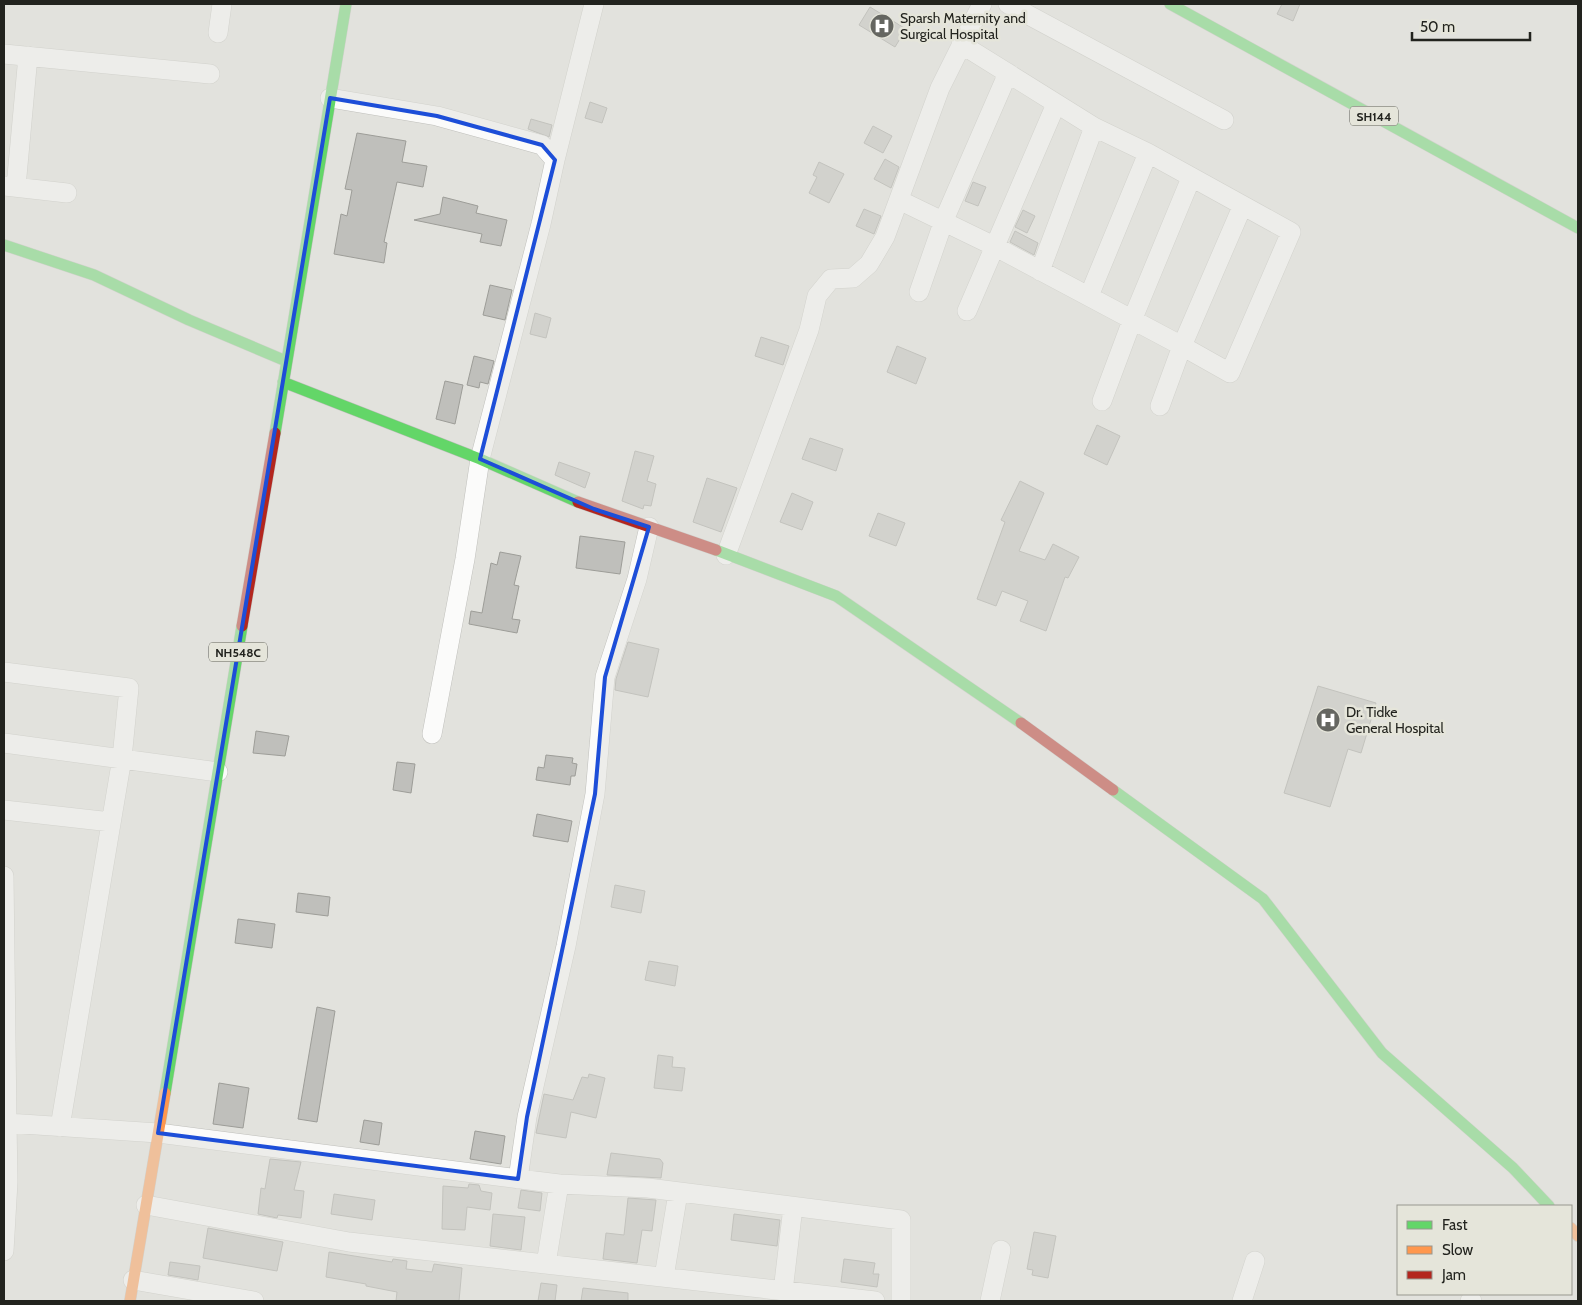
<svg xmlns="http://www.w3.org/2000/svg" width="1582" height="1305" font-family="Cabin,sans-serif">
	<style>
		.building { fill: #bfbfbb; stroke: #9d9d98 }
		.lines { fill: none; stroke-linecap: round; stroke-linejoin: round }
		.street-casing { stroke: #bfbfbb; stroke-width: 20 }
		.fast-casing { stroke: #bfbfbb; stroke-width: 12 }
		.slow-casing { stroke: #bfbfbb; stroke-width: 12 }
		.jam-casing { stroke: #bfbfbb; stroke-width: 12 }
		.street { stroke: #fbfbfa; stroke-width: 19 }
		.fast { stroke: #63d668; stroke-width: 11 }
		.slow { stroke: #ff974d; stroke-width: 11 }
		.jam { stroke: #b3261e; stroke-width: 11 }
		.marked { fill: none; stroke: #1d4ed8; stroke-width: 4; stroke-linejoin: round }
		.labels { text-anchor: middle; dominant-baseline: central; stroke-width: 5; stroke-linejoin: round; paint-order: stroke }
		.shield { fill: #e5e5da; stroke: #5c5d56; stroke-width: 1 }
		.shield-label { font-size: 12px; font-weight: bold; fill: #22231e }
		.poi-label { font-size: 14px; fill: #22231e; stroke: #e5e5da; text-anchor: start }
	</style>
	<rect width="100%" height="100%" fill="#e2e2dd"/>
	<path class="building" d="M1282,4H1300L1293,21L1277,14Z
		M870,7L906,29L895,47L859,25Z
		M590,102L607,108L602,123L585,118Z
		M531,119L552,125L549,137L528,129Z
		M873,126L892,136L883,153L864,143Z
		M357,133L406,141L402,162L427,166L423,187L397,182L384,242L387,243L384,263L334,254L341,214L347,216L352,190L345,189Z
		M885,159L899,167L891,188L874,179Z
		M819,162L844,174L829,203L809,193L817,177L813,175Z
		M973,182L986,187L978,206L965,201Z
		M443,197L478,206L476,213L507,220L501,246L480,242L482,234L414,220L440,214Z
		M864,209L881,216L874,234L856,226Z
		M1023,210L1035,216L1027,233L1015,227Z
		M1015,231L1038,243L1034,255L1010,242Z
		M490,285L512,290L505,320L483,315Z
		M535,313L551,318L546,338L530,334Z
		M761,337L789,346L783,365L755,356Z
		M897,346L926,358L916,384L887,372Z
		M474,356L494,361L488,384L480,382L479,388L467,385Z
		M445,381L463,385L455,424L436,419Z
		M1097,425L1120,436L1107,465L1084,454Z
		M810,438L843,449L836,471L802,459Z
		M635,451L654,456L647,481L656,484L651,506L644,505L643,509L622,501Z
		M559,462L590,473L585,488L555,475Z
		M707,478L737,488L721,532L693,522Z
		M1020,481L1044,493L1019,551L1045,560L1053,544L1079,557L1068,578L1065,577L1046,631L1020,621L1028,601L1002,591L996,606L977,599L1005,522L1001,520Z
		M792,493L813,502L802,530L780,522Z
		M878,513L905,523L896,546L869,536Z
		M580,536L625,542L620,574L576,568Z
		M500,552L521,556L514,585L519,586L512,619L520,620L517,633L469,624L471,611L482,613L491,563L497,565Z
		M628,642L659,649L648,697L615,690L616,679Z
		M1318,686L1376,703L1361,753L1348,749L1330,807L1284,793Z
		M256,731L289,736L285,756L253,753Z
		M546,755L573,758L572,763L577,764L575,776H571L570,785L536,780L538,767L544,768Z
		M397,762L415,764L411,793L393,790Z
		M537,814L572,821L568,842L533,836Z
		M615,885L645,891L641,913L611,907Z
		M298,893L330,897L328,916L296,912Z
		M238,919L275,924L272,948L235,943Z
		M649,961L678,966L675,986L645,980Z
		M317,1007L335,1011L317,1122L298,1119Z
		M658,1055L673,1057L672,1067L685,1068L682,1091L654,1088Z
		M589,1074L605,1078L596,1118L571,1112L566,1138L536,1133L544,1094L573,1100L582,1077L588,1078Z
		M219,1083L249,1088L243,1128L213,1124Z
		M364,1120L382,1123L379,1145L360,1142Z
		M475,1131L505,1136L501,1164L470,1159Z
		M611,1153L660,1159L663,1163L661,1178L607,1175Z
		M270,1159L301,1162L294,1190L304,1191L301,1218L278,1215L277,1218L258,1214L261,1188L265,1189Z
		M469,1184L479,1185L481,1191L492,1193L490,1210L467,1207L465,1230L442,1229L443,1186L468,1188Z
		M521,1190L542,1193L540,1211L518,1208Z
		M334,1194L375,1200L372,1220L331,1214Z
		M628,1198L656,1200L652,1231L642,1230L637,1263L603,1259L606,1233L624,1235Z
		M493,1214L525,1217L521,1250L490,1246Z
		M734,1214L780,1220L777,1246L731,1240Z
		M208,1228L283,1242L277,1271L203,1258Z
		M1034,1232L1056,1236L1048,1278L1032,1275L1033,1270L1027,1269Z
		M329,1252L392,1262L393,1259L407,1261L406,1269L432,1272L434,1264L462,1268L459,1301H396L397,1292L366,1286V1284L326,1277Z
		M844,1259L875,1263L873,1274H879L877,1287L841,1282Z
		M170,1262L200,1266L198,1280L168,1275Z
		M541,1283L557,1285L555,1301H538Z
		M583,1288L628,1293V1301H581Z"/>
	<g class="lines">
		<defs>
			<path id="street" d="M1008,4L1224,120
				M218,33L222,4
				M961,44L1094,127L1148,153L1291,232L1230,373L1182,346L1160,406
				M4,54L210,74
				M330,98L437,116L542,145L555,160L541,224L480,459L465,559L432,734
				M555,160L594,4
				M5,186L67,193
				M16,187L28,56
				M899,200L994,246L1182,346L1242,207
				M1040,271L1094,127
				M919,292L944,220L1008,73
				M1089,296L1148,153
				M967,311L1056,104
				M1102,401L1133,318L1191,178
				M726,555L809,330L817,296L831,279L853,278L869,264L885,237L940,88L982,4
				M4,672L129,688L122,758L60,1127
				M4,743L218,772
				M4,810L111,822
				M4,876L7,1123
				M518,1179L527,1117L566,946L595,794L605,677L637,579L649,527
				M146,1205L349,1242L875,1301
				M4,1251L8,1182L7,1123L158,1133L559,1184L648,1188L901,1220V1301
				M546,1264L559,1184
				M664,1277L678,1193
				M133,1280L254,1301
				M783,1291L793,1207
				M990,1301L1001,1250
				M1242,1301L1255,1261
				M1470,1301H1472"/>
			<path id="fast" d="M1170,4L1578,228
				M4,245L94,275L189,320L286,361
				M283,382L480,459L578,502
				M275,433L346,4
				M716,550L836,596L1021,723
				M1113,790L1263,899L1382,1053L1513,1168L1549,1206
				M165,1093L242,626"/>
			<path id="slow" d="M1571,1228L1578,1236
				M130,1301L165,1093"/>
			<path id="jam" d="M578,502L716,550
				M242,626L275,433
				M1021,723L1113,790"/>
		</defs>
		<use href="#street" class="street-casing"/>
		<use href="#fast" class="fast-casing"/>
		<use href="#slow" class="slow-casing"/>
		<use href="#jam" class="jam-casing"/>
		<use href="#street" class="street"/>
		<use href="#fast" class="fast"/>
		<use href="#slow" class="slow"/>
		<use href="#jam" class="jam"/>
	</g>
	<path d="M0 0H1582V1305H0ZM330,98L437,116L542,145L555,160L480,459L594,509L649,527L605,677L595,794L527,1117L518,1179L158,1133Z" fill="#e2e2dd" fill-opacity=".55" fill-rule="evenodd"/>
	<path class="marked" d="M330,98L437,116L542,145L555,160L480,459L594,509L649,527L605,677L595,794L527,1117L518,1179L158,1133Z"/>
	<defs>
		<symbol id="hospital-disc" viewBox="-11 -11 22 22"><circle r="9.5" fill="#656661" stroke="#e5e5da"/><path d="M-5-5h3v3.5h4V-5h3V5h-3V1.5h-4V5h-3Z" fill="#fff"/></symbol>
	</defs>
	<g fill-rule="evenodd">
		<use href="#hospital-disc" x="868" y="12" width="28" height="28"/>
		<use href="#hospital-disc" x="1314" y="706" width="28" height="28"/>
	</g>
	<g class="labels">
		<g class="shield">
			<rect x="1350" y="106.5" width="48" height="19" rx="4"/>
			<rect x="209" y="642.5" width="58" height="19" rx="4"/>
		</g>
		<g class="shield-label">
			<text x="1374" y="116">SH144</text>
			<text x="238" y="652">NH548C</text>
		</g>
		<g class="poi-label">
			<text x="900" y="18">Sparsh Maternity and<tspan x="900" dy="16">Surgical Hospital</tspan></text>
			<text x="1346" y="712">Dr. Tidke<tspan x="1346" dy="16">General Hospital</tspan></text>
		</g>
	</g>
	<rect width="1582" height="1305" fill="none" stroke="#22231e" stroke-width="10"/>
	<rect x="1397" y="1205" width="175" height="90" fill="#e5e5da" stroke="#97978f"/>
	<rect x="1407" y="1221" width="25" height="8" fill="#63d668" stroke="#97978f"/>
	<text x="1442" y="1230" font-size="15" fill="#22231e">Fast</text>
	<rect x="1407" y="1246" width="25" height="8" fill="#ff974d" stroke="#97978f"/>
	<text x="1442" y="1255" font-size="15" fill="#22231e">Slow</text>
	<rect x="1407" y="1271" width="25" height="8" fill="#b3261e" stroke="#97978f"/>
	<text x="1442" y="1280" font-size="15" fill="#22231e">Jam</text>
	<path d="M1412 32v8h118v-8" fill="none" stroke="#22231e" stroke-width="2.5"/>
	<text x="1420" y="32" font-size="15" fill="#22231e" stroke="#e5e5da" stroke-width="4" paint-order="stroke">50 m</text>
</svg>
